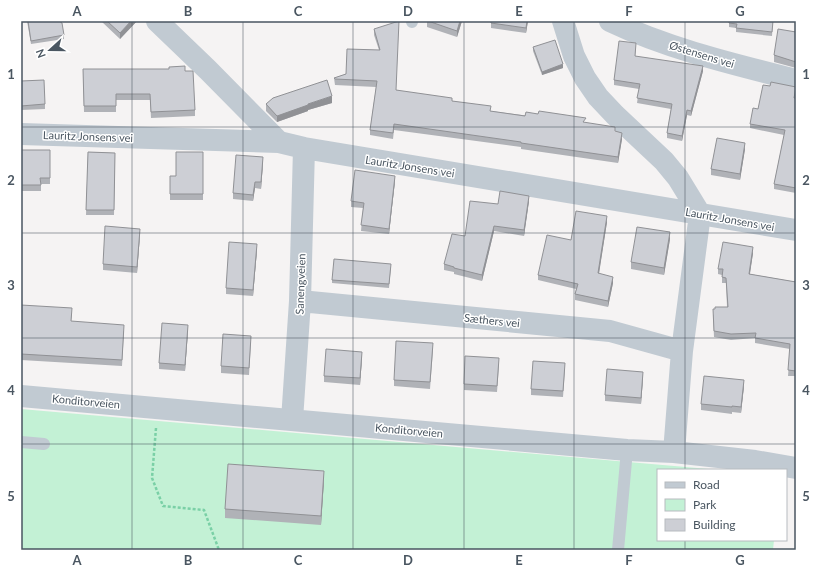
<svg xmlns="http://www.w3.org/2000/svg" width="817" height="571" font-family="Lato,sans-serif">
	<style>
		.green { fill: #c3f1d5 }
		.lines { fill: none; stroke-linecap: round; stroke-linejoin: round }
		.path { stroke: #7ad0a6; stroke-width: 2.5; stroke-dasharray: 3 2; stroke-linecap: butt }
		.lane { stroke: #c1cad2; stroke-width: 12 }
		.street { stroke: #c1cad2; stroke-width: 22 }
		.wall { fill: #b0b2b7 }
		.shaded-wall { fill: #909195 }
		.building { fill: #cdcfd5; stroke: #909195 }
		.grid { fill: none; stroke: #4a5661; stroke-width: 1; stroke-opacity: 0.55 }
		.labels { text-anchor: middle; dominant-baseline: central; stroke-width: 3; stroke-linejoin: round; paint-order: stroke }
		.street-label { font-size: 11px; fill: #4a5661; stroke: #fff }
		.neatline { fill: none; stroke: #4a5661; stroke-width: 1.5 }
		.grid-label { font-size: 13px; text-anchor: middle; font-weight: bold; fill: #4a5661 }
	</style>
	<rect width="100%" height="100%" fill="#f5f3f3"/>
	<path class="green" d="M21,409L720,470H658V540H774L773,550H21Z"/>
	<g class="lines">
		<path class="path" d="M156,428L152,478L163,506L204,510L219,550"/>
		<path class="lane" d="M412,22V21
			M21,442L44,444
			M618,550L627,450"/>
		<path class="street" d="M157,21L208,70L279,142
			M563,21L574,56L585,78L598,97L615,115L664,161L678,178L700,214L682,351L674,452
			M610,21C669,49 733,64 796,80
			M21,134L279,142L304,148L796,230
			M300,301L610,331L682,351
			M21,396L627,450L674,452L755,461L796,468
			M292,420L300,301L304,148"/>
	</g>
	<path class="wall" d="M27,21H59L64,35V39L31,44Z
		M101,21H137L120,39Z
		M427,21H462L457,37L427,27Z
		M491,21H528L526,33L491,28Z
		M729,21H773L772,36L736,32V28L729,27Z
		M374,29L396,90L452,101L491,111L586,123L615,131L622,139L618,163L521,149V147L394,130L393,139L370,135V130L376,87L335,85L334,78L346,74L379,50L374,35Z
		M796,32V68L774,62V55Z
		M533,47L563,68L542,75L533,51Z
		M636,48L635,56L703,71L691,116L687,115L682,141L667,138V133L671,109L637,103L639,89L614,85V80Z
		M83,69L185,71L195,110V116L151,118L150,100H116V112H84Z
		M21,81L45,104V109L21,110Z
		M770,86L796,87L795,98H796V193L774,189V184L784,135L750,128V124Z
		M332,103L308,110V111L277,122L266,111V104Z
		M745,149L740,180L711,175V169Z
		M21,150H50V184H41V191H21Z
		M88,152L115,153L114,215H86Z
		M203,152V200H170V176H176Z
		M263,163L261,189L255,188L253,201L233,199V193Z
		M395,181L389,234L361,231L363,208L351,207V201Z
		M529,201L524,236L494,231L482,281L454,274V272L444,270V264L465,236L498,204Z
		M607,222L599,274L613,283L608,307L575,300V294L576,289L538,280V275L571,240Z
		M140,235L137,273L103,270V264Z
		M670,239L664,275L631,269V262Z
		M257,250L253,296L226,294V288Z
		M753,253L750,274L796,282V376H788L790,349L755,343V338L731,340L714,337L713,315L727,307L726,283H722V275L718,274V269Z
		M391,267L389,288L332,283V280Z
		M21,305L72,315L71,321L124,331L122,366L21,360Z
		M188,331L185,371L159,369V363Z
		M251,342L249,375L221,373V366Z
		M433,350L430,389L394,386V380Z
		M362,358L360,385L324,382V376Z
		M499,365L497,392L464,390V384Z
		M565,369L563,397L531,395V389Z
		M643,378L641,404L605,401V395Z
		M744,386L741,413L732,412V414L701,410V404Z
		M324,480L321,525L225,518V509Z"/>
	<path class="shaded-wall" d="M131,21H137L120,39V33Z
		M460,21H462L457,37V31Z
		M527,21H528L526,33V28Z
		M563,64V68L542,75V72Z
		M703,66V71L691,116V111Z
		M332,96V103L308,110V111L277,122V116L308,104Z
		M687,110V115L682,141V136Z
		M622,133V139L618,163V157Z
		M745,143V149L740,180V174Z
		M263,157V163L261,189V182Z
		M395,176V181L389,234V229Z
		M255,182V188L253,201V195Z
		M529,196V201L524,236V230Z
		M607,216V222L598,279V273Z
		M494,226V231L482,281V275Z
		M140,229V235L137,273V267Z
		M670,232V239L664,275V268Z
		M257,244V250L253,296V290Z
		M753,247V253L749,279V274Z
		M613,277V283L608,307V301Z
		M188,325V331L185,371V365Z
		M362,352V358L360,385V378Z
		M643,372V378L641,404V398Z
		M744,380V386L741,413V407Z
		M324,471V480L321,525V516Z"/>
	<path class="building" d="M28,21H59L62,23L64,35L31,41Z
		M107,21H131L120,33Z
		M399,21L396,90L452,98V101L491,106L490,111L525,116L526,112L538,114L539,111L586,118L583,122L615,127V131L622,133L618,157L521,143V142L394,124L393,133L370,130L377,81L335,79L334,78L346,74L347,49L380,50L374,29Z
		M428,21H460L457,31Z
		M491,21H527L526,28L491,23Z
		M729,21H773L772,32L736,28L737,24L729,23Z
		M778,29L796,32V62L774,55Z
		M555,40L563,64L542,72L533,47Z
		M619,41L636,43L635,56L703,66L691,111L687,110L682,136L667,133L672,104L637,98L640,84L614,80Z
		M185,66V71H193L195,110L151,112L150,94H116V106H84L83,69H169V67Z
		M44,80L45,104L21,106V81Z
		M327,80L332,96L308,104V105L277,116L266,104L273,98Z
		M771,82L796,87L794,98H796V188L774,184L785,130L750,124L753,108L758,109L763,85L770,86Z
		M717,138L745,143L740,174L711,169Z
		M21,150H50V178H40L41,185H21Z
		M88,152L115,153L114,210H86Z
		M176,152H203V194H170V176H176Z
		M236,155L263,157L261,182H255L253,195L233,193Z
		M355,170L395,176L389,229L361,225L364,203L351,201Z
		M500,191L529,196L524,230L494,226L482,275L454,268V267L444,264L452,234L465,236L470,201L498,204Z
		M576,211L607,216L598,273L613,277L608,301L575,294L578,284L538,275L547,235L571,240Z
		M105,226L140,229L137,267L103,264Z
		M637,227L670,232L664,268L631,262Z
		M229,242L257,244L253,290L226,288Z
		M723,242L753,247L749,274L796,282V371L788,370L790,344L755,338L756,333L731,334L714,331L713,309H715V307H728L726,278L722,277L723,269H718Z
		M334,259L391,264L389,284L332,280Z
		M21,305L72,308L71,321L124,325L122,360L21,354Z
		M162,323L188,325L185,365L159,363Z
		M223,334L251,336L249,368L221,366Z
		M396,341L433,343L430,382L394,380Z
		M326,349L362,352L360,378L324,376Z
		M465,356L499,358L497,386L464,384Z
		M533,361L565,363L563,391L531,389Z
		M607,369L643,372L641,398L605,395Z
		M704,376L744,380L741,407L732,406V407L701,404Z
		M228,464L324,471L321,516L225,509Z"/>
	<path class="grid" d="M132,21V550M243,21V550M353,21V550M464,21V550M574,21V550M685,21V470M21,127H796M21,233H796M21,338H796M21,444H796M685,540V550"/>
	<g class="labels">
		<g class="street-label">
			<text transform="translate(702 54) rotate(17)">Østensens vei</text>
			<text transform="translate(88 136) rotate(2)">Lauritz Jonsens vei</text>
			<text transform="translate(410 166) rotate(9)">Lauritz Jonsens vei</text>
			<text transform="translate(730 219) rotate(10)">Lauritz Jonsens vei</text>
			<text transform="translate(300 284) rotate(-88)">Sanengveien</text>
			<text transform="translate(492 320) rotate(6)">Sæthers vei</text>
			<text transform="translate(86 401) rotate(5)">Konditorveien</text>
			<text transform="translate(409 430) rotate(5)">Konditorveien</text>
		</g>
	</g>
	<rect width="817" height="571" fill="none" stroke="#ffffff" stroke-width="44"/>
	<rect x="657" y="469" width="130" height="72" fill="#ffffff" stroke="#b7bbc0"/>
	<rect x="665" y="482" width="20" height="6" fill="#c1cad2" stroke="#b7bbc0"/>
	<text x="693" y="489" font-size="12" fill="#4a5661">Road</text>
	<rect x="665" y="499" width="20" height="12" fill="#c3f1d5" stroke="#b7bbc0"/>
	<text x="693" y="509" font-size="12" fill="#4a5661">Park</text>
	<rect x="665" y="519" width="20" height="12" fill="#cdcfd5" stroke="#b7bbc0"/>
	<text x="693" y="529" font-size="12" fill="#4a5661">Building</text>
	<g transform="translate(50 50) rotate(249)" stroke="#ffffff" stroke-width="3" paint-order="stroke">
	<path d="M0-3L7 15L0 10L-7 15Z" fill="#4a5661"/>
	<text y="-6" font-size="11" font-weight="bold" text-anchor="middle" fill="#4a5661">N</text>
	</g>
	<rect x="22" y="22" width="773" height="527" class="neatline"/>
	<g class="grid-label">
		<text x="77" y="16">A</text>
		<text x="188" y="16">B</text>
		<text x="298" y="16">C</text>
		<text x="408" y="16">D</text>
		<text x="519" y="16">E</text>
		<text x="629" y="16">F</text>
		<text x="740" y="16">G</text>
		<text x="11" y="79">1</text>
		<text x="806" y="79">1</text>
		<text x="11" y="185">2</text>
		<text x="806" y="185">2</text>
		<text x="11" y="290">3</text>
		<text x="806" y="290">3</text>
		<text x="11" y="395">4</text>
		<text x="806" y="395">4</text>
		<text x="11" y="501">5</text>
		<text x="806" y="501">5</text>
		<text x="77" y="565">A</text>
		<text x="188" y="565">B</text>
		<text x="298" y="565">C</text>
		<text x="408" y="565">D</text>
		<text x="519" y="565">E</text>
		<text x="629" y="565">F</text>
		<text x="740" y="565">G</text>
	</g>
</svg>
